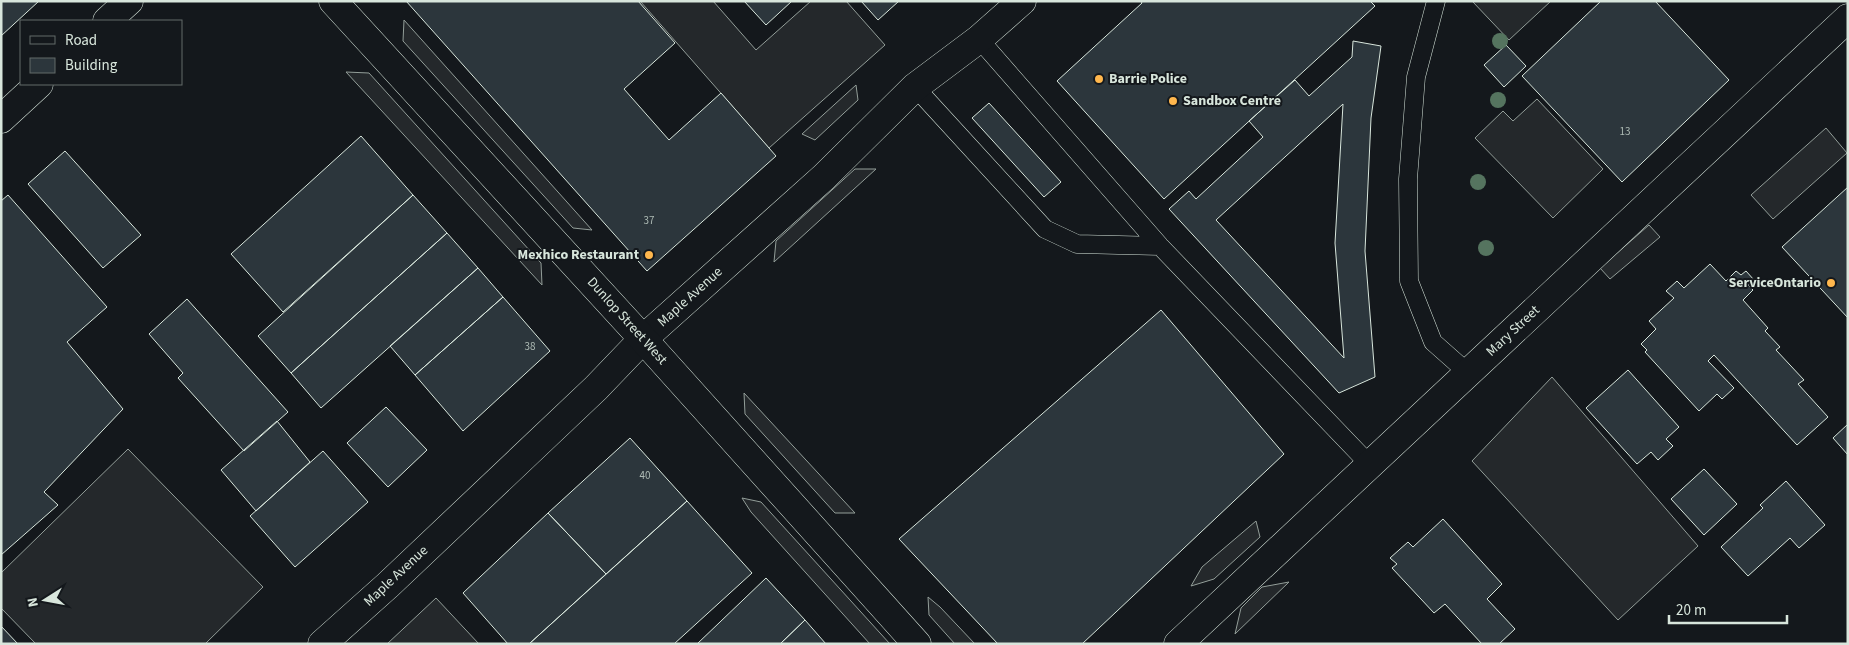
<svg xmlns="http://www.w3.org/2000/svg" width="1849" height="645" font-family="'Source Sans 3',sans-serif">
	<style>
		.parking { fill: #24282b; stroke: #939e99 }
		.building { fill: #2c363c; stroke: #d8e6dc; fill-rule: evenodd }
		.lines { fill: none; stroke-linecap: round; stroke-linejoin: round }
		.service-casing { stroke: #d8e6dc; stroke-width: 19 }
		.minor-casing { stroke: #d8e6dc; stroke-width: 29 }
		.secondary-casing { stroke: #d8e6dc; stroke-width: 29 }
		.service { stroke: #14181c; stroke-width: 18 }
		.minor { stroke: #14181c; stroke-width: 28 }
		.secondary { stroke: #14181c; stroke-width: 28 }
		.tree { fill: #55745f }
		.poi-dot { fill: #ffb74d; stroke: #14181c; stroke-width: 2 }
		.labels { text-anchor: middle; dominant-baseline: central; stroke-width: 4; stroke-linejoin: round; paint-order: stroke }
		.number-label { font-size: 11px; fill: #adbab4 }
		.poi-label { font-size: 14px; font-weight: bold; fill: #d8e6dc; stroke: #14181c; text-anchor: start }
		.street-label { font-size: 14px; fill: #d8e6dc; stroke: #14181c }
	</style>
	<rect width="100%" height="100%" fill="#14181c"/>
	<path class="parking" d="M640,1H713L756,50L811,1H846L885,45L769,148Z
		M1472,1H1551L1509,40Z
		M404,20L592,230L573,228L403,41Z
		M346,72L369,73L541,263L542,285Z
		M856,85L858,100L815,140L802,134Z
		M1537,99L1603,169L1553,218L1475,138L1503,111L1513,121Z
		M1826,128L1847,153L1773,219L1751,195Z
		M855,169H876L774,262L776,241Z
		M1649,225L1660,237L1610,279L1600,268Z
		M1552,377L1698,546L1618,620L1472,461Z
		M744,393L855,513H835L745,414Z
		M128,449L263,587L205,644H36L1,608V573Z
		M742,498L761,502L890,644H870L751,512Z
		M1256,521L1260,537L1214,579L1191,586L1202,567Z
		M1289,582L1235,634L1241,608L1262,587Z
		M928,597L940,607L975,644H955L929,615Z
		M436,598L479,644H387Z"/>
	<path class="building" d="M1,1H39L1,36Z
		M406,1H638L675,43L624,89L669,140L721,93L776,156L647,271Z
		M744,1H792L766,25Z
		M861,1H899L878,20Z
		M1141,1H1370L1375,6L1164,199L1057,81L1142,3Z
		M1601,1H1655L1729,80L1622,182L1522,76Z
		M1353,41L1381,46L1371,118L1365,251L1375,377L1339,393L1169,209L1189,191L1196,199L1263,137L1249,121L1295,80L1309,96L1352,57ZM1343,104L1335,243L1344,358L1216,220Z
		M1506,45L1526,66L1504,87L1484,65Z
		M989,103L1061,182L1044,197L972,118Z
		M361,136L413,195L283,312L231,254Z
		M65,151L141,235L103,268L28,184Z
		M1848,187V318L1782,247Z
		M8,195L107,307L67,342L123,409L44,492L58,505L1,555V201Z
		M413,195L447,233L291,373L258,336Z
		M447,233L478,268L321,408L291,373Z
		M1710,264L1726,281L1736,271L1741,275L1746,271L1754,280L1748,285L1753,290L1743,300L1768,328L1765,331L1780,347L1776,350L1804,380L1798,384L1828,417L1797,445L1714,355L1708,361L1734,388L1722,399L1717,394L1699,411L1645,352L1647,350L1641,344L1656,329L1649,321L1674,298L1666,291L1677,281L1684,288Z
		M478,268L503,297L415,375L390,346Z
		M503,297L550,351L463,431L415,375Z
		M187,299L288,412L244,451L178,378L183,373L149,334Z
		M1161,310L1284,454L1082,644H998L899,539Z
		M1628,370L1679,427L1666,439L1673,446L1658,460L1651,452L1637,464L1586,408Z
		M386,407L427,450L388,487L347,443Z
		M277,421L310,462L256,511L221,470Z
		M1848,424V455L1833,438Z
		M630,438L687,501L606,574L548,513Z
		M323,451L368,502L295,567L250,516Z
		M1704,469L1737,504L1704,535L1671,499Z
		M1786,481L1825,525L1799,548L1790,538L1748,576L1721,547L1763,508L1760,505Z
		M687,501L752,573L674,644H529Z
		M548,513L606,574L529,644H508L463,593Z
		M1443,519L1502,584L1487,599L1515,629L1499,644H1482L1445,604L1434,613L1392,568L1397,564L1390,558L1408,542L1413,547Z
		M766,578L805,620L780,644H697Z
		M805,620L826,644H780Z
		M1,626L18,644H1Z"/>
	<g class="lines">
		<defs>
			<path id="service" d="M1436,1L1416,77L1408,179L1409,281L1433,342L1468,373
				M979,39L1160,246L1369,464
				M915,87L1045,229L1077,244L1160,246"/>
			<path id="minor" d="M322,644L388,585L596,388L643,339L824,177L915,87L979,39L1022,1
				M1178,644L1848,18"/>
			<path id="secondary" d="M333,1L643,339L917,644
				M107,21L129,1
				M1,119L39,84"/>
		</defs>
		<use href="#service" class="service-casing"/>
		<use href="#minor" class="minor-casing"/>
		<use href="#secondary" class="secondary-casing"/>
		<use href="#service" class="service"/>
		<use href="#minor" class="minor"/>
		<use href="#secondary" class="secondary"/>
	</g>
	<g class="tree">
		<circle cx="1500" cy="41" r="8"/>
		<circle cx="1498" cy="100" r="8"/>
		<circle cx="1478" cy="182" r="8"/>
		<circle cx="1486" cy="248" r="8"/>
	</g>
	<g class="poi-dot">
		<circle cx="1099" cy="79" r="5"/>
		<circle cx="1173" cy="101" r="5"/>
		<circle cx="649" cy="255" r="5"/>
		<circle cx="1831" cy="283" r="5"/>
	</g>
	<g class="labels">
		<g class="number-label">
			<text x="1625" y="131">13</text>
			<text x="649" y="220">37</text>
			<text x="530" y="346">38</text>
			<text x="645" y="475">40</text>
		</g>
		<g class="poi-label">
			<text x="1109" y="79">Barrie Police</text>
			<text x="1183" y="101">Sandbox Centre</text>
			<text x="639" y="255" text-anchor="end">Mexhico Restaurant</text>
			<text x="1821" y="283" text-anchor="end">ServiceOntario</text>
		</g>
		<g class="street-label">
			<text transform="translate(690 297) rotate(-42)">Maple Avenue</text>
			<text transform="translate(627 321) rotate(48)">Dunlop Street West</text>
			<text transform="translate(1513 331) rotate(-43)">Mary Street</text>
			<text transform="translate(396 576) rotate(-43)">Maple Avenue</text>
		</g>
	</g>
	<rect width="1849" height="645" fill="none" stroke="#d8e6dc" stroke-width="5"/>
	<rect x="20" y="20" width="162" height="65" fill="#14181c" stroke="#626a69"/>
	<rect x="30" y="36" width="25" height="8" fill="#14181c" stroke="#626a69"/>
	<text x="65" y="45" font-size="15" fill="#d8e6dc">Road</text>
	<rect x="30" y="58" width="25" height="15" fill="#2c363c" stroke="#626a69"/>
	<text x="65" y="70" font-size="15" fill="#d8e6dc">Building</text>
	<g transform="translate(45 600) rotate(259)" stroke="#14181c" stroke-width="4" paint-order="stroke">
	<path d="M0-4L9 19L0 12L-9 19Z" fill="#d8e6dc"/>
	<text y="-8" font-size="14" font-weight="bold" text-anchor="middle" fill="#d8e6dc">N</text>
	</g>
	<path d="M1669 615v8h118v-8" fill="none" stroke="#d8e6dc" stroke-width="2.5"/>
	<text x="1676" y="615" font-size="15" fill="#d8e6dc" stroke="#14181c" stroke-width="4" paint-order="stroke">20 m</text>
</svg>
